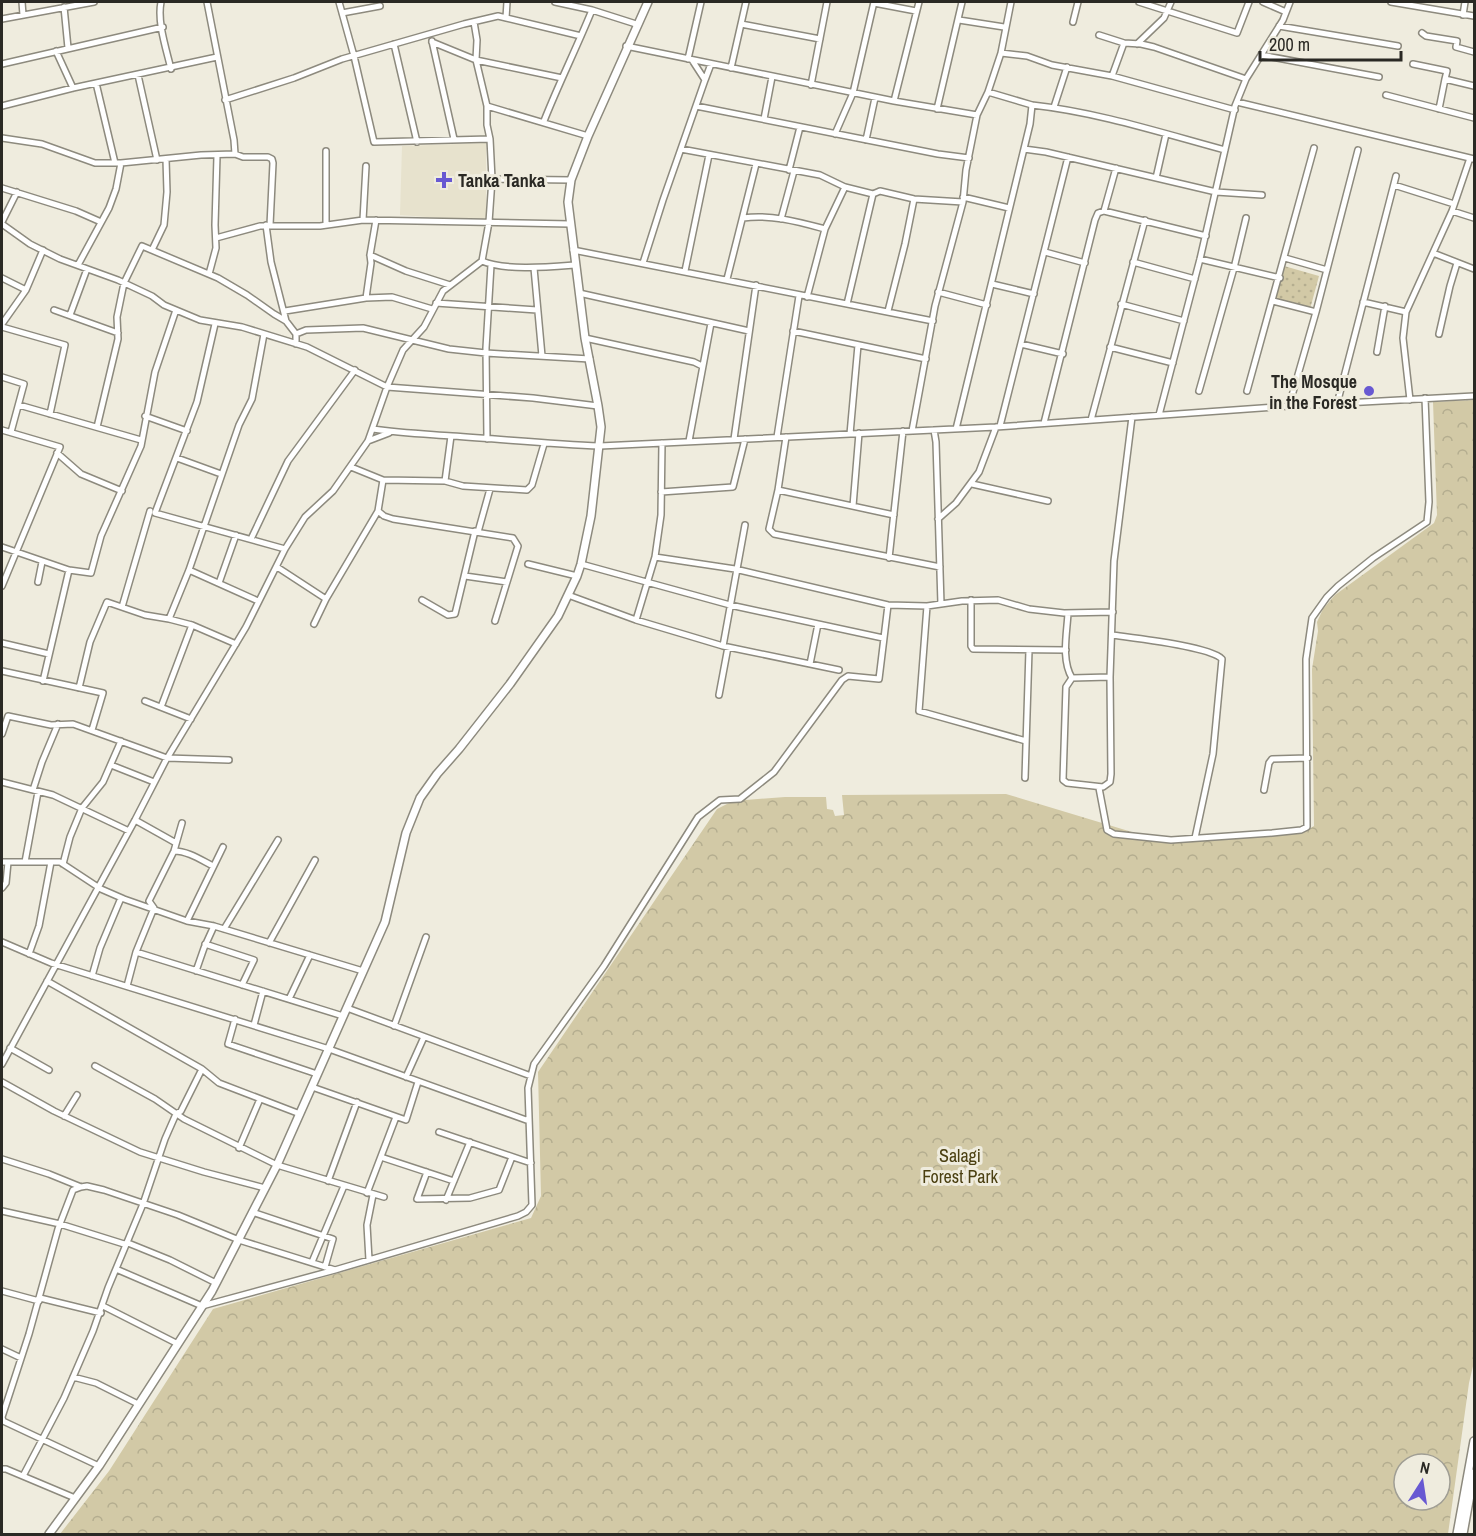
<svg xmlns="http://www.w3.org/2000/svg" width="1476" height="1536" font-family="'Archivo Narrow',sans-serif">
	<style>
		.built { fill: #e7e2cd }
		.forest { fill: url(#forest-crowns); fill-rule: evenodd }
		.park { fill: url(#park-dots) }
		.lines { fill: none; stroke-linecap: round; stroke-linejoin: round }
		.minor-casing { stroke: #8d8a7e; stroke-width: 8 }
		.tertiary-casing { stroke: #8d8a7e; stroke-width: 10 }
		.minor { stroke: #fff; stroke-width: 5 }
		.tertiary { stroke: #fff; stroke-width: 7 }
		.poi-dot { fill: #6859d2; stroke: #efecde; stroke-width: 2 }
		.labels { text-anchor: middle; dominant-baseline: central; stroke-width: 6; stroke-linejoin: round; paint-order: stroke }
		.poi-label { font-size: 18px; font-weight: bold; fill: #2a2924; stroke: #efecde; text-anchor: start }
		.park-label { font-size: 18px; fill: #4b4012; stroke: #efecde }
	</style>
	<defs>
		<pattern id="forest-crowns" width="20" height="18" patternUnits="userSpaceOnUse" patternTransform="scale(1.5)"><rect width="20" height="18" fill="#d2c9a6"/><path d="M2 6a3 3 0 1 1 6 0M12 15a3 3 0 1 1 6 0" fill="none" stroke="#b4ad8f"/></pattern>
		<pattern id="park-dots" width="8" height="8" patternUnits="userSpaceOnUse" patternTransform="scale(1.5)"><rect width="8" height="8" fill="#d2c9a6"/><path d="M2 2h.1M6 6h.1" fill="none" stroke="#b4ad8f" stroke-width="1.8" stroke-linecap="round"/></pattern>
	</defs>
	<rect width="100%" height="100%" fill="#efecde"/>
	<path class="built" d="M486,143V217L480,221L400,215L402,146Z"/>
	<path class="forest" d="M1474,400V1362L1469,1383L1448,1534H60L109,1471L213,1309L531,1218L541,1196L538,1072L717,809L733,801L785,797H826L827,809L833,810L835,816L844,815L842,795L1006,794L1165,842L1177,843L1309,829L1314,826L1312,669L1318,631L1317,622L1323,609L1335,595L1434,523L1437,515L1433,402ZM1404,1464H1440V1500H1404Z"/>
	<path class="park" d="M1284,266L1319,276L1310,309L1275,299Z"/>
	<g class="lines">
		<defs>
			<path id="minor" d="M22,2L23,15
				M161,2C157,22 166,48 171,69
				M207,2L234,140L235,154
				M339,2L354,56L374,142L490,139
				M555,2L592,10L636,24
				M1139,2L1237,33L1249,2
				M1263,2L1286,12
				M1391,2L1474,16
				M874,3L916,11
				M64,7L68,48
				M342,13L380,6
				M1463,15L1465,2
				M506,18L507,2
				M2,19L94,2
				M959,20L1004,27
				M474,22L477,40L476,60L487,106V125L490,139L492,179
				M1073,22L1078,2
				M741,24L820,39
				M1279,26L1398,46
				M1422,33L1426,36L1457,41L1456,47L1474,52
				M1099,35L1124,43L1141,44L1154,47L1246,79
				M432,41L454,139
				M432,42L476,60L562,78
				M394,44L417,142
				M1137,44L1164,18L1171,2
				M626,46L894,101L977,115
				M56,51L73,88
				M1001,53L1027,56L1052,65L1112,76L1235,110
				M1261,55L1379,77
				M688,59L701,2
				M2,64L163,27
				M1413,64L1447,71L1445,79L1474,86
				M731,68L746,2
				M138,75L157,160
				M1112,76L1124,43
				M705,80L711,64
				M96,83L115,163
				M811,85L827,2
				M1386,95L1474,118
				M225,100L294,78L342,59L464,24L498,16L581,36
				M894,101L919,2
				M1237,102L1474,159
				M1032,105C1097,112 1162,133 1225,150
				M2,106L73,88L217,57
				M487,106L588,136
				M696,106L938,154L969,158
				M1054,107L1067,67
				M937,109L962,2
				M1439,109L1445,79
				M764,119L772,77
				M544,121C559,83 577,47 592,10
				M835,134L853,93L874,2
				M2,138L42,144L95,163H121L201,155L235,154L243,157H268L272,159L273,163L270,225
				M866,140L875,98
				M681,149L820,175L845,187L873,194L880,191L914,199L963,202
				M1024,149L1046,152L1216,192L1262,195
				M326,151V224
				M789,170L800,127
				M1156,178L1166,134
				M1394,185L1454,204
				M2,188L76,211L101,222
				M963,197L1009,208
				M1104,211L1206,236
				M1452,211L1474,218
				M743,218C771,214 799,222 825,229
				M781,219L794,171
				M363,220L366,166
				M2,222L17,192
				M2,224L30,244L60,259L118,280L152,296L164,305L200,320L242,327L307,347L387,387L533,398L598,406
				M266,225L271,262L286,321
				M216,238L260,226H320L363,220L570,224
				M152,250L164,225L167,192L166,159
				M573,250L933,321
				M1045,252L1085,263
				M1433,253L1474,269
				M370,255L406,271L450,285
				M1285,258L1327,270
				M1200,259L1280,278
				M482,261C505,271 549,267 575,265
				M1133,262L1195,279
				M643,263L663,200L705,80L692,60
				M78,265L109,208L116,189L121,163
				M534,268L542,356
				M685,271L709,155
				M209,274L216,248L215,225L217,156
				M2,278L26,290
				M727,279L756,164
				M992,284L1034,294
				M938,292L987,305
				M579,293L749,331
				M807,297L825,229L845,187
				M366,298L371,263L370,255L376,220
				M1273,301L1316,312
				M1363,302L1406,312
				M436,303L537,310
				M847,304L873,194
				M1121,304L1184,321
				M54,310L118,333
				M285,311L366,298L392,297L432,309
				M888,311L905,244L914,199
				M70,315L87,269
				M2,324L26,290L43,250
				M215,324L197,402L155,513L285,549
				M2,327L65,345L50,414
				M793,331L926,359
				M296,334L306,330L363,328L449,349L486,353L590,359
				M1439,334L1450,286L1457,263
				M585,338L694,362L702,366
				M1021,344L1063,354
				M1110,347L1173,363
				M1377,352L1385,306
				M2,377L24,384L11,432
				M1199,391L1234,268L1246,218
				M1247,391L1314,148
				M1410,400L1403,338L1406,312L1452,211L1470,158
				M1337,404L1396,176
				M19,405L141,440
				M1289,406L1316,312L1358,150
				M1159,415L1200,259L1235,106L1246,79L1283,20L1290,2
				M145,416L187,431
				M1091,420L1145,220
				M1044,423L1095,220L1098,213L1104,211L1116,168
				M1000,426L1068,157
				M97,427L118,339L117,317L124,283L142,246L218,278L247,295L274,314L286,321L296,334V344
				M373,429C400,433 425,434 452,436C501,439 550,444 600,446L996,427L1289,406L1474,396
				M956,429L1030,124L1032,105L988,92
				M2,430L60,447L2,586
				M934,430L936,442L941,604
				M912,431L935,306L963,202L966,170L977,115L988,92L1001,53L1011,2
				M850,434L858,345
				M777,437L799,296
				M786,437L778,490L769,529L774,534L940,567
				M487,439L486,348L491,265
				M734,439L756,285
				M368,441L389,433
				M689,441L711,323
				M57,453L81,474L122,491
				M177,458L221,474
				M351,467L383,480L445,481L463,486L527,490L532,485L544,444
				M445,481L451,436
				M972,484L1048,501
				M778,490L894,515
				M661,492L733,487L745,439
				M853,506L859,433
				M378,511L384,516L393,519L513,538L518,546L495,621
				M938,519L956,503L979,472L996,427
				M478,532L490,489
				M251,539L288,461L355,370
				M2,547L69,570L91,573L101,536L141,446L155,372L176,310
				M655,557L735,569L888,605L927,606L962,601L998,600L1029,609L1064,613L1113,612
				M889,558L903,431
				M528,564L577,576
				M581,564L730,605L883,638
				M277,567L326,599
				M189,570L258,601
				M465,576L507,582
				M38,582L42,562
				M219,583L236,535
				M568,595L636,620L723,646L839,670
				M422,600L448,615L455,614L475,531
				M971,600V646L973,649L1066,650
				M927,606L919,711L1026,741
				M122,607L150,511
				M1068,613C1067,633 1061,660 1072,678L1110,677
				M169,619L189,570L239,425L252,399L264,334
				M636,620L655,557L661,515L662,443
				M314,624L326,599L378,511L383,480
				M1112,635C1133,638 1209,646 1222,659L1213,754L1195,838
				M2,643L49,654
				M723,646L745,525
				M810,664L818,624
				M2,671L103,693L92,730
				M1072,678L1066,687L1063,780L1067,783L1103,787L1110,782L1111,774L1110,677L1114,561L1132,417
				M43,681L69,570
				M79,688L90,642L107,602L145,615L169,619L192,625L236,644
				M719,695L728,647
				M145,701L191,719
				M161,707L192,625
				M2,734L8,716L51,725L73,724L167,758L229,760
				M111,765L154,782
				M1025,778L1029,650
				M2,782L53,795L129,831
				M1099,788L1107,830L1114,834L1171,840L1272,833L1301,830L1307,827L1306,659L1312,618L1327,597L1338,586L1373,558L1427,522L1429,502L1425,398
				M33,790L42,762L58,724
				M1264,790L1269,763L1272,759L1308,758
				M135,820L176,843
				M174,851C188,851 201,860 213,866
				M2,862H60L101,889L124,899L187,921L214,926L363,971
				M25,862L38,792
				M63,864L70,837L82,808L103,782L121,741
				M2,888L6,883L8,862
				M187,921L223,847
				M224,929L278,840
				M2,942L51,963L329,1049L529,1121
				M269,943L315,860
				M205,944L254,960L242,985
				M136,952L343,1016
				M29,954L39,926L51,862
				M196,971L204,948L214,926
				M92,976L100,948L121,898
				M47,981L202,1069L219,1083L300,1114
				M127,986L136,952L154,908L149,901L174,851L182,823
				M289,999L310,955
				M347,1008L531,1076
				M235,1019L228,1044L317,1074
				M254,1025L263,991
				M394,1026L426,937
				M10,1048L49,1070
				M2,1064L135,820L166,760L246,627L285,549L305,517L333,491L368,441L387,387L403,350L424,327L443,291L482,261L489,222L492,179L571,180
				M95,1066L155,1099L184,1119L277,1165L384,1197
				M406,1077L424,1037
				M2,1082L54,1111L140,1152L204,1172L265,1188
				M312,1087L406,1120L418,1082
				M64,1116L77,1095
				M439,1132L531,1163
				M239,1148L260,1099
				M381,1157L454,1181
				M2,1159L49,1174L81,1187L87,1186L104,1190L178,1215L239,1240L335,1270
				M427,1172L417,1199L470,1198L499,1190L512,1157
				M328,1181L357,1102
				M367,1193L396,1117
				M446,1200L470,1142
				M2,1211L60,1224L124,1244L128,1243L170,1260L216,1283
				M252,1212L333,1239L325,1267
				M369,1260L367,1225L373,1195
				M312,1262L344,1186
				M116,1269L202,1306L335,1270L518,1216L526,1212L532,1205L528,1088L534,1064L604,966L698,817L720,800L740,799L774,772L842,680L848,676L879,679L888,605
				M2,1291L39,1301
				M40,1298L101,1313
				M103,1306L178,1344
				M2,1349L21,1358
				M73,1377L96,1383L138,1404
				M2,1417L29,1334L58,1229L73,1190L81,1187
				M2,1417L3,1421L99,1466
				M2,1469H6L75,1498
				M23,1476L64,1398L93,1331L108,1288L143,1204L165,1139L176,1114L181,1111L202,1069"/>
			<path id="tertiary" d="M49,1534L99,1466L212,1291L277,1165L385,922L406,833L420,798L437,774L459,749L510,684L558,616L577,576L581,564L591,516L601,427L598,406L585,338L568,202L571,180L588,136L648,2
				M1457,1534L1474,1441
				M1463,1534L1474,1473"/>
		</defs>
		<use href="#minor" class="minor-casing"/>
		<use href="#tertiary" class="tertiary-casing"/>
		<use href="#minor" class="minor"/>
		<use href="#tertiary" class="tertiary"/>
	</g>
	<g class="poi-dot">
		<path d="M441 171h6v6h6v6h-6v6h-6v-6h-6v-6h6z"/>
		<circle cx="1369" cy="391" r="6"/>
	</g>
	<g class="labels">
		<g class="poi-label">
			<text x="458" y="180">Tanka Tanka</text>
			<text x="1357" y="381" text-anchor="end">The Mosque<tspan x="1357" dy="21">in the Forest</tspan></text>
		</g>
		<g class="park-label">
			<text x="960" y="1155">Salagi<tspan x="960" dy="21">Forest Park</tspan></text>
		</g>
	</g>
	<rect width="1476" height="1536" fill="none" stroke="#2a2924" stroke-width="6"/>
	<g transform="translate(1422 1482) rotate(12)"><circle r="28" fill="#efecde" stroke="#a09e94" stroke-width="1.5"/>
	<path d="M0-4.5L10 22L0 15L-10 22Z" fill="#6859d2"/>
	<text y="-9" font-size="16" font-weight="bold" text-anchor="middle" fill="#2a2924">N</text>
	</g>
	<path d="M1260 51v9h141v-9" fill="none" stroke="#2a2924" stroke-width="3"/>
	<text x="1269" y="51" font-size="18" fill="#2a2924" stroke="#efecde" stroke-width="4.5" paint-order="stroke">200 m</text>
</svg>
